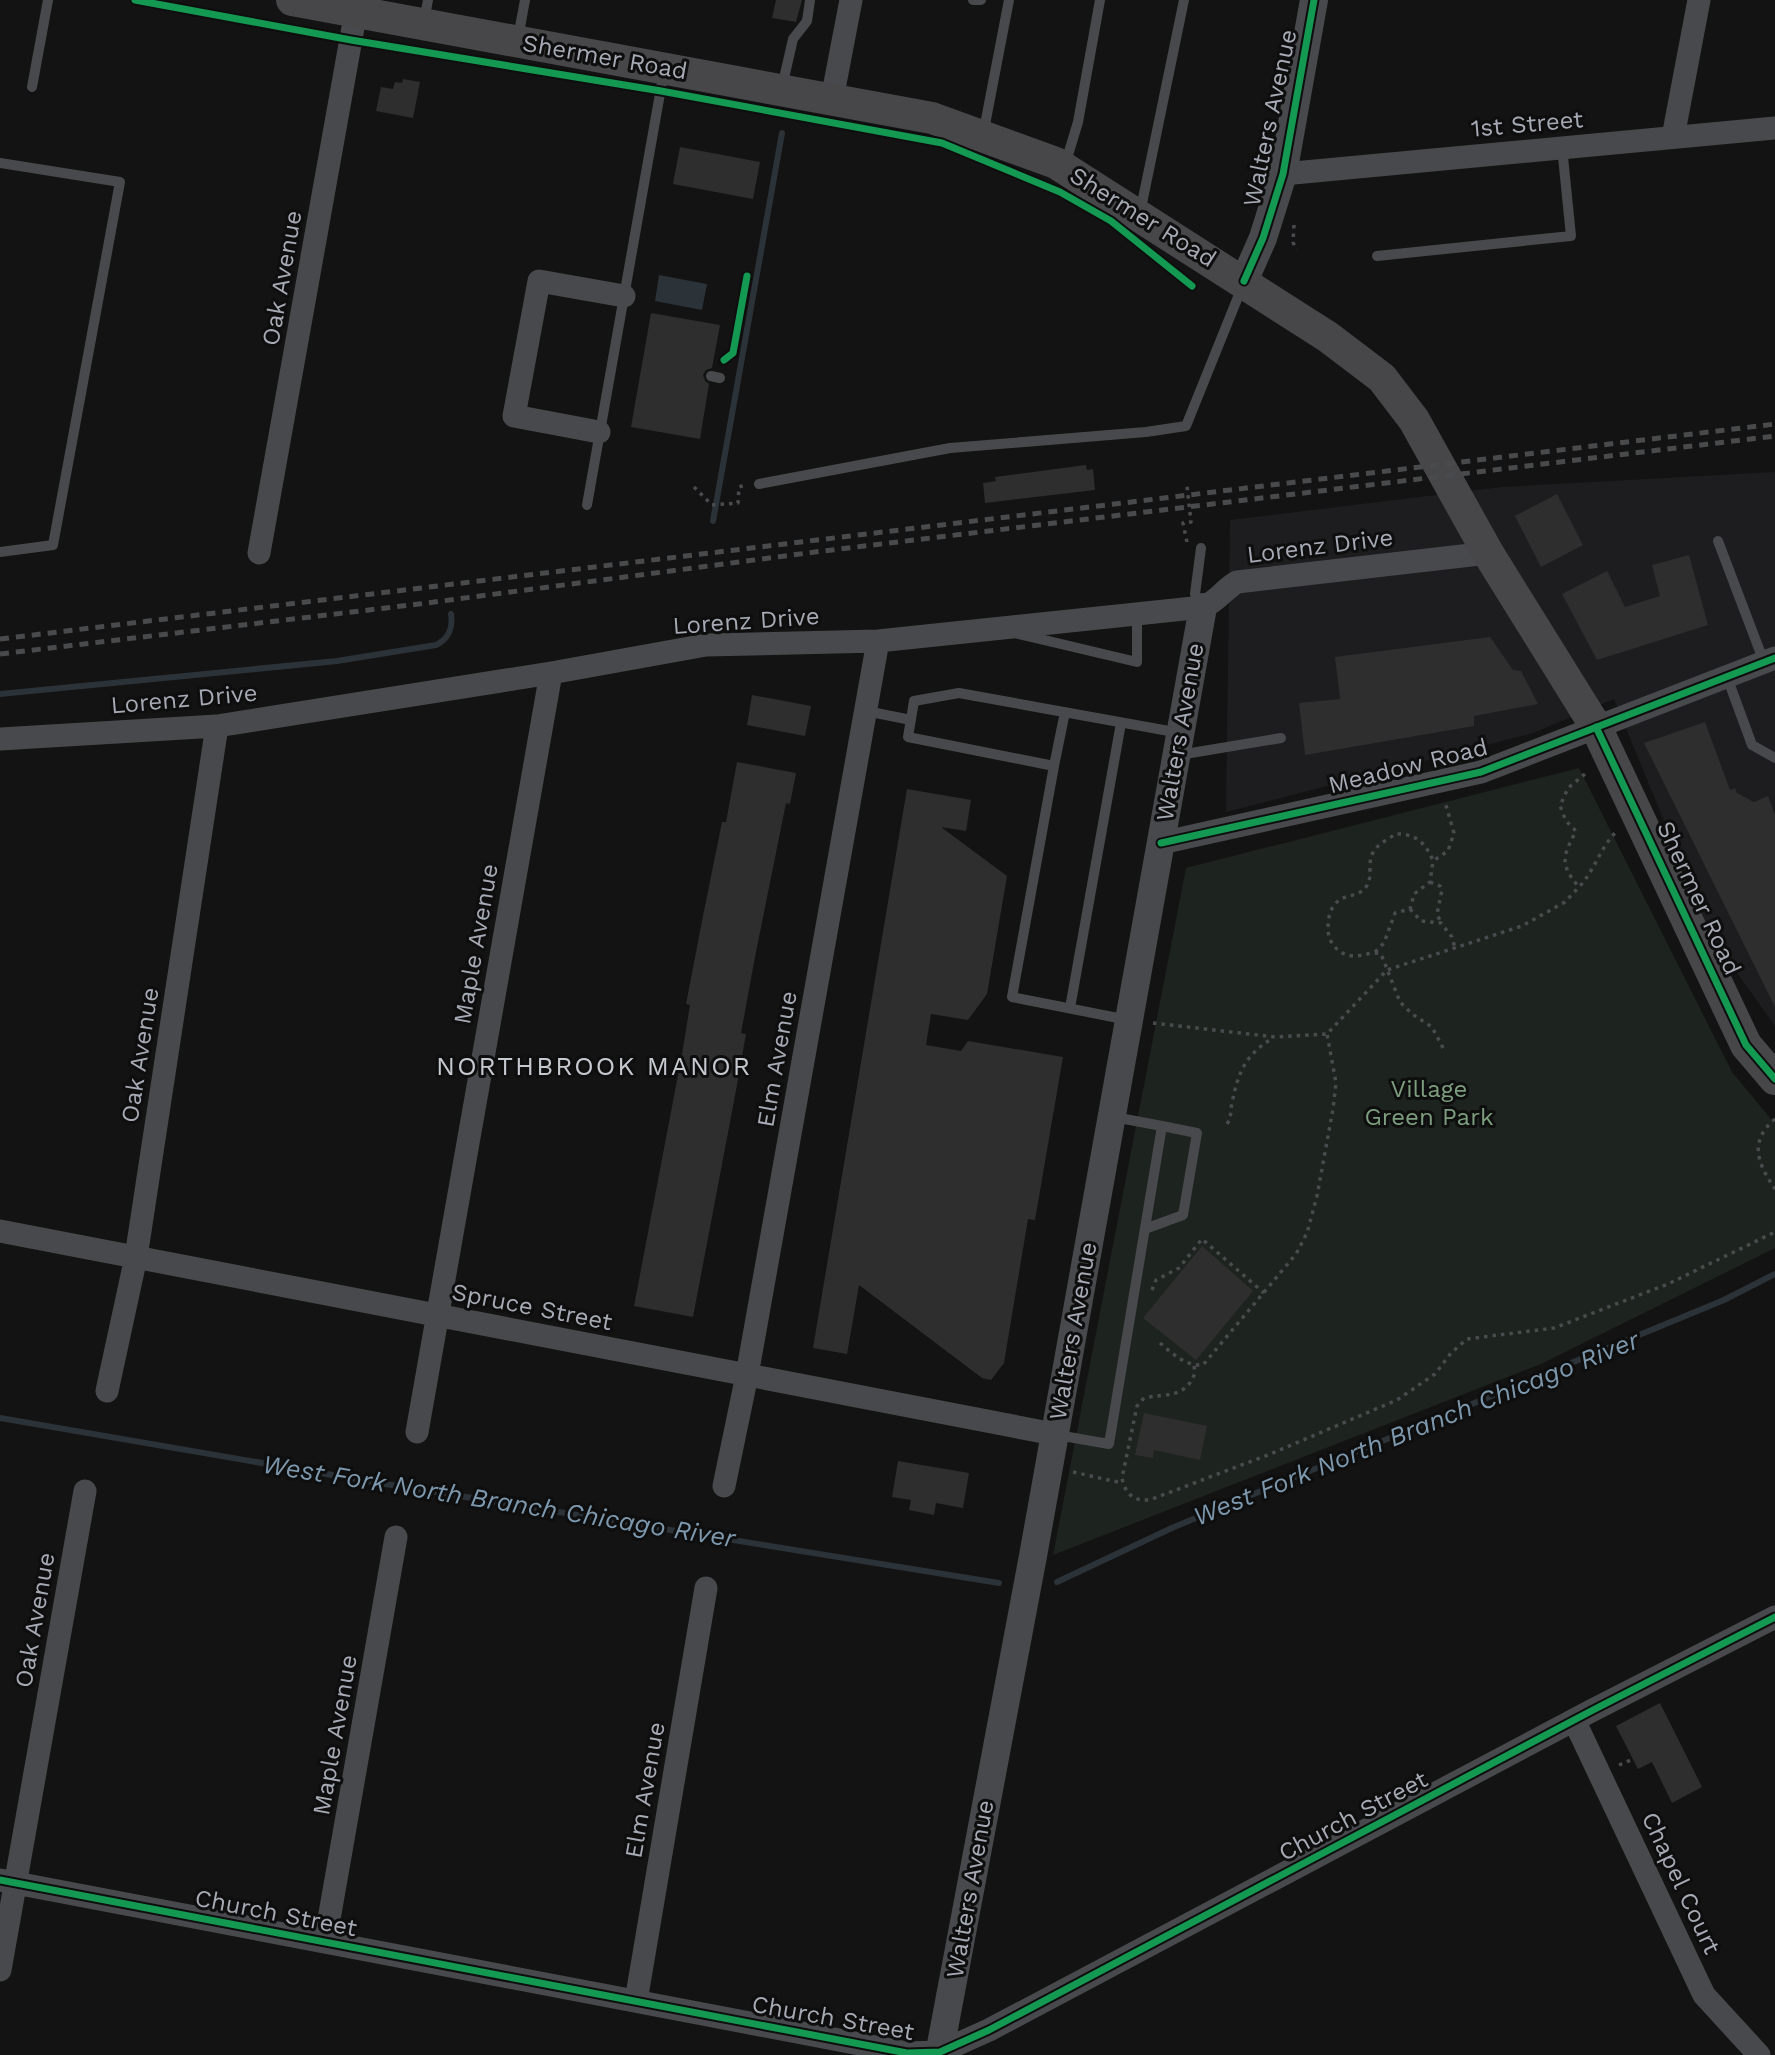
<svg xmlns="http://www.w3.org/2000/svg" width="1775" height="2055" font-family="'Work Sans',sans-serif">
	<style>
		.built { fill: #1d1d1f }
		.green { fill: #1d231e }
		.water { fill: #2b3238 }
		.lines { fill: none; stroke-linecap: round; stroke-linejoin: round }
		.stream { stroke: #2b3238; stroke-width: 6 }
		.building { fill: #2e2e2e }
		.path { stroke: #494b4e; stroke-width: 3.5; stroke-dasharray: 3.5 5; stroke-linecap: butt }
		.service { stroke: #48494c; stroke-width: 10 }
		.minor { stroke: #48494c; stroke-width: 23 }
		.tertiary { stroke: #48494c; stroke-width: 28 }
		.secondary { stroke: #47474a; stroke-width: 32 }
		.rail { stroke: #484a4c; stroke-width: 5; stroke-dasharray: 9 7; stroke-linecap: butt }
		.cycleway-casing { stroke: #0e0e0f; stroke-width: 11 }
		.cycleway { stroke: #139951; stroke-width: 7 }
		.labels { text-anchor: middle; dominant-baseline: central; stroke-width: 6; stroke-linejoin: round; paint-order: stroke }
		.street-label { font-size: 24px; fill: #a5aab4; stroke: #0e0e0f }
		.park-label { font-size: 24px; fill: #7d9e7e; stroke: #0e0e0f }
		.neighbourhood-label { font-size: 26px; letter-spacing: 2px; fill: #c5c9d0; stroke: #0e0e0f }
		.water-label { font-size: 26px; font-style: italic; fill: #7d98ad; stroke: #0e0e0f }
	</style>
	<rect width="100%" height="100%" fill="#131313"/>
	<path class="built" d="M1775,472V1026L1712,938L1614,699L1533,733L1226,812L1230,520L1502,487Z"/>
	<path class="green" d="M1579,768L1732,1072L1775,1124V1248L1541,1364L1053,1555L1186,868Z"/>
	<path class="water" d="M659,275L707,284L702,310L655,301Z"/>
	<g class="lines">
		<path class="stream" d="M713,521L782,133
			M0,694L337,661L436,645C449,639 453,627 451,614
			M0,1418L373,1482L999,1583
			M1057,1582L1174,1527L1724,1300L1775,1274"/>
	</g>
	<path class="building" d="M776,0H802L796,22L772,18Z
		M403,79L420,82L413,118L376,111L381,87L393,89L395,82L402,83Z
		M680,147L760,162L753,199L673,184Z
		M651,313L720,325L712,368L706,370L703,375L705,381L709,384L700,439L631,427Z
		M1086,465L1087,470L1093,469L1095,490L985,503L983,483L996,481L995,477Z
		M1557,494L1583,545L1541,567L1515,516Z
		M1689,555L1708,625L1597,660L1562,594L1607,571L1625,607L1660,596L1652,565Z
		M1490,637L1513,670L1521,671L1538,704L1474,716V726L1305,755L1299,703L1340,699L1335,657Z
		M752,695L811,706L805,736L747,725Z
		M1705,722L1730,790L1735,788L1737,793L1754,802L1768,796L1775,815V1007L1644,743Z
		M737,762L796,773L790,804L786,803L755,957L741,1033L746,1034L737,1085L693,1317L634,1306L682,1054L690,1005L686,1004L703,916L722,822H726Z
		M907,789L971,800L966,831L941,827L1007,876L987,994L968,1020L931,1014L926,1045L961,1051L968,1041L1063,1057L1035,1220L1028,1219L1004,1363L991,1380L982,1378L859,1285L847,1354L813,1348Z
		M1202,1246L1253,1291L1196,1360L1143,1318Z
		M1144,1413L1207,1426L1200,1460L1154,1450L1153,1458L1135,1455Z
		M898,1461L969,1473L963,1508L936,1503L934,1515L909,1510L911,1500L892,1497Z
		M1660,1703L1702,1787L1672,1803L1652,1762L1638,1769L1616,1726Z"/>
	<g class="lines">
		<path class="path" d="M1294,225L1293,242L1296,250
			M694,487L712,505L738,503L739,487L745,485
			M1187,542L1183,523L1191,522L1187,486
			M1585,774L1568,788L1560,806L1566,821L1576,831C1563,856 1559,864 1579,887C1595,870 1600,848 1616,832
			M1430,882L1440,886L1442,890L1437,914L1441,923
			M1410,909L1421,921L1441,923L1452,937L1455,948
			M1375,952L1384,943L1395,913L1410,909L1414,894L1430,882L1433,861
			M1153,1023L1275,1037L1327,1034L1387,970L1522,926L1565,902L1579,887
			M1443,1048L1432,1027L1412,1014L1400,1002L1381,954C1372,951 1364,956 1354,956C1339,956 1327,942 1328,927C1328,919 1330,908 1337,902C1345,894 1359,897 1366,887C1374,876 1366,862 1374,851C1379,843 1388,840 1395,834C1415,833 1426,843 1433,861L1448,851L1454,833L1445,802
			M1775,1119C1748,1142 1758,1164 1775,1189
			M1227,1124C1232,1117 1230,1111 1232,1103C1238,1072 1246,1054 1273,1038
			M1152,1290L1156,1280L1179,1268L1202,1239L1264,1293
			M1160,1343C1173,1354 1185,1366 1203,1365L1296,1254L1307,1233L1317,1196L1333,1109L1336,1083L1327,1034
			M1194,1366L1195,1373C1185,1399 1167,1393 1144,1398L1137,1406L1122,1478C1125,1495 1136,1503 1152,1499L1268,1455L1397,1400L1435,1374L1451,1353L1467,1339L1554,1328L1668,1284L1775,1232
			M1073,1472L1122,1483
			M1619,1765L1633,1759"/>
		<path class="service" d="M973,0H981
			M424,21L428,0
			M518,38L525,0
			M32,87L48,0
			M782,87L793,39L807,21L810,0
			M983,135L1009,0
			M0,163L120,182L53,545L0,552
			M1065,165L1078,122L1100,0
			M1140,213L1184,0
			M1377,256L1571,236L1562,147
			M711,376L720,378
			M759,484L950,448L1146,432L1186,426L1242,287
			M587,505L664,71
			M1718,541L1764,662
			M1201,548L1195,594L1202,606
			M1015,633L1137,662V612
			M1727,677L1752,745L1775,758
			M866,711L911,720
			M1179,755L1281,738
			M1054,766L1065,712
			M1070,1008L1121,723
			M1128,1020L1012,997L1054,766L908,737L914,701L959,693L1180,733
			M1145,1229L1183,1215L1197,1133L1162,1126
			M1057,1435L1109,1444L1162,1126L1114,1117"/>
		<path class="minor" d="M832,99L851,0
			M1673,137L1699,0
			M1283,174L1775,128
			M599,432L514,416L539,281L624,296
			M259,553L356,11
			M0,739L217,726L551,673L706,645L878,641L1203,607C1217,602 1224,589 1237,582L1488,553
			M1161,843L1481,772L1775,658
			M0,1231L1054,1434
			M107,1391L136,1257L217,726
			M417,1432L551,673
			M724,1486L747,1375L878,641
			M1574,1720L1704,1995L1759,2055
			M0,1880L907,2053L940,2052L989,2030L1593,1710L1775,1617
			M325,1942L396,1537
			M0,1970L85,1491
			M636,2001L706,1588"/>
		<path class="tertiary" d="M1244,281L1263,238L1283,174L1314,0
			M939,2055L1033,1556L1203,607"/>
		<path class="secondary" d="M292,0L932,118L1056,163L1328,337L1382,378L1414,420L1488,553L1596,727L1746,1045L1775,1079"/>
		<path class="rail" d="M0,639L1775,424
			M0,654L419,604L815,552L1775,436"/>
		<defs>
			<path id="cycleway" d="M135,0L351,40L661,91L942,143L1060,192L1111,221L1192,286
				M1244,281L1263,238L1283,174L1314,0
				M724,360L733,353L747,276
				M1596,727L1746,1045L1775,1079
				M1161,843L1481,772L1775,658
				M0,1880L907,2053L940,2052L989,2030L1593,1710L1775,1617"/>
		</defs>
		<use href="#cycleway" class="cycleway-casing"/>
		<use href="#cycleway" class="cycleway"/>
	</g>
	<g class="labels">
		<g class="street-label">
			<text transform="translate(605 57) rotate(10)">Shermer Road</text>
			<text transform="translate(1270 118) rotate(-78)">Walters Avenue</text>
			<text transform="translate(1527 124) rotate(-5)">1st Street</text>
			<text transform="translate(1143 217) rotate(32)">Shermer Road</text>
			<text transform="translate(282 278) rotate(-80)">Oak Avenue</text>
			<text transform="translate(1320 546) rotate(-7)">Lorenz Drive</text>
			<text transform="translate(746 621) rotate(-4)">Lorenz Drive</text>
			<text transform="translate(184 699) rotate(-5)">Lorenz Drive</text>
			<text transform="translate(1180 732) rotate(-80)">Walters Avenue</text>
			<text transform="translate(1408 766) rotate(-14)">Meadow Road</text>
			<text transform="translate(1699 898) rotate(65)">Shermer Road</text>
			<text transform="translate(476 944) rotate(-80)">Maple Avenue</text>
			<text transform="translate(140 1055) rotate(-81)">Oak Avenue</text>
			<text transform="translate(777 1059) rotate(-80)">Elm Avenue</text>
			<text transform="translate(532 1307) rotate(11)">Spruce Street</text>
			<text transform="translate(1073 1331) rotate(-80)">Walters Avenue</text>
			<text transform="translate(35 1620) rotate(-80)">Oak Avenue</text>
			<text transform="translate(335 1735) rotate(-80)">Maple Avenue</text>
			<text transform="translate(645 1790) rotate(-80)">Elm Avenue</text>
			<text transform="translate(1353 1816) rotate(-28)">Church Street</text>
			<text transform="translate(1681 1883) rotate(65)">Chapel Court</text>
			<text transform="translate(970 1889) rotate(-80)">Walters Avenue</text>
			<text transform="translate(276 1913) rotate(11)">Church Street</text>
			<text transform="translate(833 2018) rotate(10)">Church Street</text>
		</g>
		<g class="park-label">
			<text x="1429" y="1089">Village<tspan x="1429" dy="28">Green Park</tspan></text>
		</g>
		<g class="neighbourhood-label">
			<text x="594" y="1066">NORTHBROOK MANOR</text>
		</g>
		<g class="water-label">
			<text transform="translate(1416 1428) rotate(-22)">West Fork North Branch Chicago River</text>
			<text transform="translate(499 1501) rotate(9)">West Fork North Branch Chicago River</text>
		</g>
	</g>
</svg>
